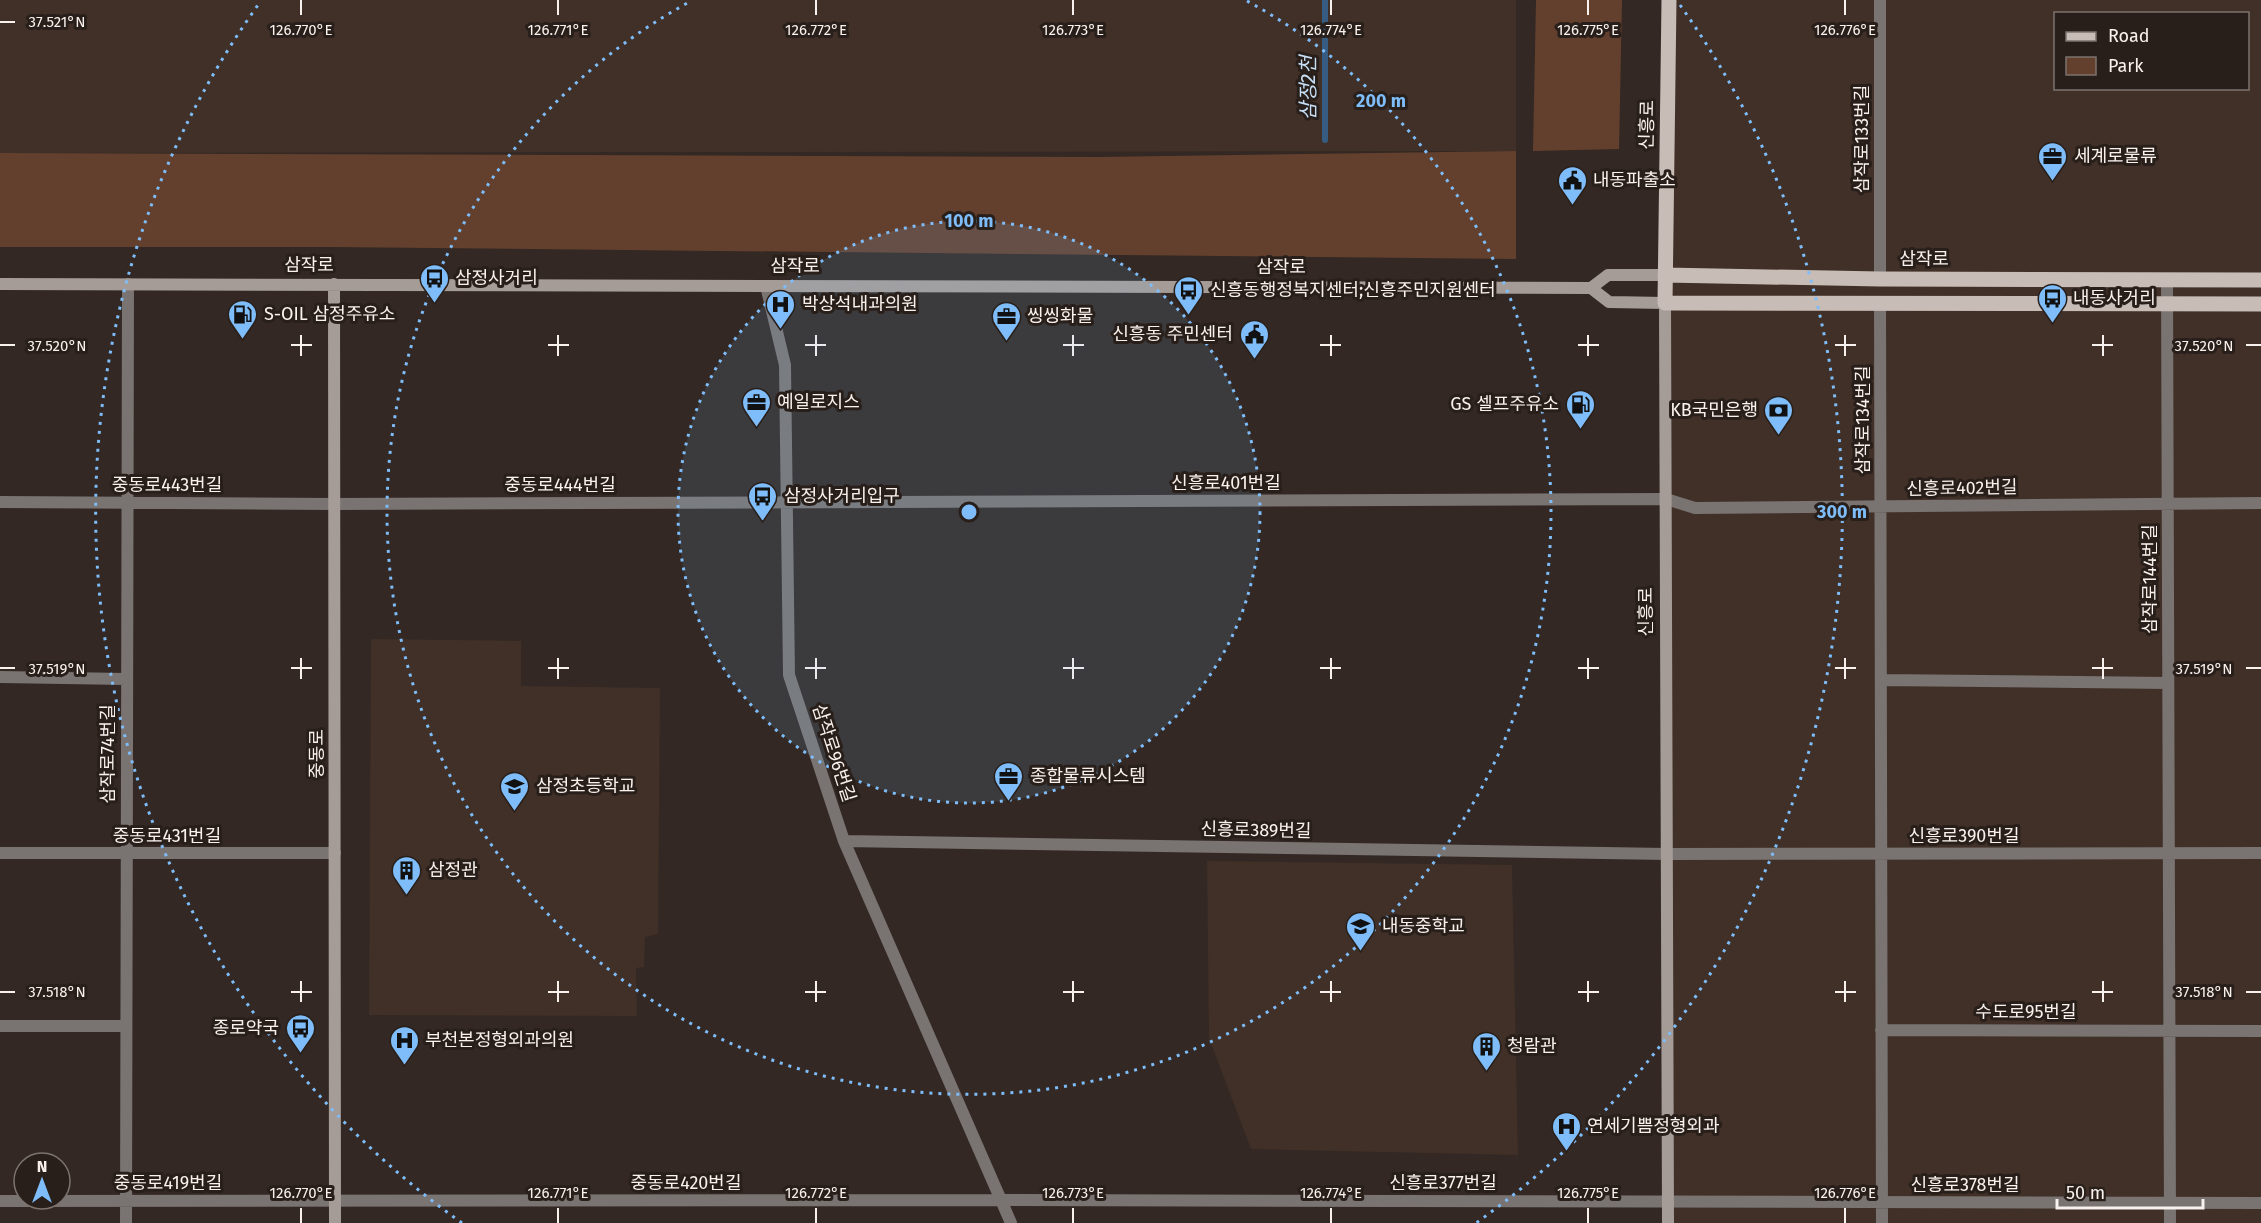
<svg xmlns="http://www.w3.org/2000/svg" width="2261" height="1223" font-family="'Fira Sans','Noto Sans KR',sans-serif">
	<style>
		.built { fill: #403028; fill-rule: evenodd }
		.green { fill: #63402e }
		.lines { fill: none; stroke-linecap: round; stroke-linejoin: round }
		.stream { stroke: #365d81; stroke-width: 6 }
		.street { stroke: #797371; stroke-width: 12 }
		.secondary { stroke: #a59c98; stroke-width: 12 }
		.primary { stroke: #c7bcb6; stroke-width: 15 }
		.ticks { fill: none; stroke: #f8f1ed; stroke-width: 2 }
		.ring { fill: none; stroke: #7ebdf9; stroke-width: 3; stroke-dasharray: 3 6 }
		.labels { text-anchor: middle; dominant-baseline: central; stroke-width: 6; stroke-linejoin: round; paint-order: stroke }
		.street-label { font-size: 18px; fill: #f8f1ed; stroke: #291f1a }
		.poi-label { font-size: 18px; fill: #f8f1ed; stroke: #291f1a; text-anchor: start }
		.water-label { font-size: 20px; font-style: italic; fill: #c7dff6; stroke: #291f1a }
		.ticks-label { font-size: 15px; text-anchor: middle; fill: #f8f1ed; stroke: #291f1a; stroke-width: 6; stroke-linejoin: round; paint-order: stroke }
		.centre { fill: #7ebdf9; stroke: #291f1a; stroke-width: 3 }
		.ring-label { font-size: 18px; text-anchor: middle; font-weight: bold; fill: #7ebdf9; stroke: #291f1a; stroke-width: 6; stroke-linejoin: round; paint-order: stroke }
	</style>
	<rect width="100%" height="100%" fill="#332823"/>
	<path class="built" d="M0,0H1516V151L0,153Z
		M1669,0H2261V1223H1668ZM2056,14H2248V88H2056Z
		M371,639L521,641V686L660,688L658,934L645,937L644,967L636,968L637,1016L369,1015Z
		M1207,861L1512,865L1518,1155L1251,1149L1209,1038Z"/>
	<path class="green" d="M1536,0H1622L1619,149L1533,151Z
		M1516,151V259L332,247H0V153L1099,157Z"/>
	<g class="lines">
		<path class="stream" d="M1325,140V0"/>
		<path class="street" d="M1880,0V279
			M2167,280L2170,1223
			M766,286L785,365L789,675L844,841L1011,1223
			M1880,304L1882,1223
			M0,502L334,504L1666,499L1695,508L2261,503
			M0,677L126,679
			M1881,680L2168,683
			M844,841L1667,854L2261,853
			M0,853H335
			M0,1026H126
			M1881,1030L2261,1031
			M0,1201L1002,1200L2261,1203
			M126,1223L128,284"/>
		<path class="secondary" d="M0,284L1591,288L1609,302L1665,303L1668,1223
			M334,284L335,1223
			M1591,288L1608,275H1665"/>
		<path class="primary" d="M1669,0L1665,303L2261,304
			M1665,275L1880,279L2261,280"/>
	</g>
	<path class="ticks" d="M301,0V15M558,0V15M816,0V15M1073,0V15M1331,0V15M1588,0V15M1845,0V15M0,22H15M301,335V356M558,335V356M816,335V356M1073,335V356M1331,335V356M1588,335V356M1845,335V356M2103,335V356M0,345H15M291,345H312M548,345H569M805,345H826M1063,345H1084M1320,345H1341M1578,345H1599M1835,345H1856M2092,345H2113M2246,345H2261M301,658V679M558,658V679M816,658V679M1073,658V679M1331,658V679M1588,658V679M1845,658V679M2103,658V679M0,668H15M291,668H312M548,668H569M805,668H826M1063,668H1084M1320,668H1341M1578,668H1599M1835,668H1856M2092,668H2113M2246,668H2261M301,981V1002M558,981V1002M816,981V1002M1073,981V1002M1331,981V1002M1588,981V1002M1845,981V1002M2103,981V1002M0,992H15M291,992H312M548,992H569M805,992H826M1063,992H1084M1320,992H1341M1578,992H1599M1835,992H1856M2092,992H2113M2246,992H2261M301,1208V1223M558,1208V1223M816,1208V1223M1073,1208V1223M1331,1208V1223M1588,1208V1223M1845,1208V1223"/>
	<circle cx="969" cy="512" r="291" fill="#7ebdf9" fill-opacity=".12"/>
	<g class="ring">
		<circle cx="969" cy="512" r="291"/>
		<path d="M1247 1A582 582 0 1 1 691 1"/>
		<path d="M462 1223A873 873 0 0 1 258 5M1680 5A873 873 0 0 1 1476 1223"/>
	</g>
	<defs>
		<symbol id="office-pin" viewBox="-11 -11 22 30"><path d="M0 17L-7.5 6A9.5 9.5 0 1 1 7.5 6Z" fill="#7ebdf9" stroke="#291f1a"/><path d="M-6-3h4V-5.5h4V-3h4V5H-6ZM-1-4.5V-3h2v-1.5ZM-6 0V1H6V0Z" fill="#111"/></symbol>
		<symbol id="civic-pin" viewBox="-11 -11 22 30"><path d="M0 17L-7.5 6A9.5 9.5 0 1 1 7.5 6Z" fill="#7ebdf9" stroke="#291f1a"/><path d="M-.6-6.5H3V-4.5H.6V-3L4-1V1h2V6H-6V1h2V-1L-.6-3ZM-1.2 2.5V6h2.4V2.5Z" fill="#111"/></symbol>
		<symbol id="bus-pin" viewBox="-11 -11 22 30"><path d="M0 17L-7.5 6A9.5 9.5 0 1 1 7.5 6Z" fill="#7ebdf9" stroke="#291f1a"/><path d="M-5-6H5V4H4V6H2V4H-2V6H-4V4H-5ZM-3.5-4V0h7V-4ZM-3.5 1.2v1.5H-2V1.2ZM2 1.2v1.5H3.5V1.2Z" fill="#111"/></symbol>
		<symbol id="hospital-pin" viewBox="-11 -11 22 30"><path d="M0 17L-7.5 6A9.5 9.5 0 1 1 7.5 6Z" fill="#7ebdf9" stroke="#291f1a"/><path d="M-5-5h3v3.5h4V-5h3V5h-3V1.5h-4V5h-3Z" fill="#111"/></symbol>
		<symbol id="fuel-pin" viewBox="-11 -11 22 30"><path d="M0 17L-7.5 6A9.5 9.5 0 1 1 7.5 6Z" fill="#7ebdf9" stroke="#291f1a"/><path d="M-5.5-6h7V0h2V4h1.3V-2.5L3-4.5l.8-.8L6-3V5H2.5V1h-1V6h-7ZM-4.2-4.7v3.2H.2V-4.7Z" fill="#111"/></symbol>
		<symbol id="bank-pin" viewBox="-11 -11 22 30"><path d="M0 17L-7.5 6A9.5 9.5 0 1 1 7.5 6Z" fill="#7ebdf9" stroke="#291f1a"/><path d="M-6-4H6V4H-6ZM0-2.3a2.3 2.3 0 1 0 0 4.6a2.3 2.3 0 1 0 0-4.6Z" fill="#111"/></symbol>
		<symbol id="school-pin" viewBox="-11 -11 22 30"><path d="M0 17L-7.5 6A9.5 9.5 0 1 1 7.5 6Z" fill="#7ebdf9" stroke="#291f1a"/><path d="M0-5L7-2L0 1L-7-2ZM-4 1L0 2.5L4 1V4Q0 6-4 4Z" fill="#111"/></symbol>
		<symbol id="building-pin" viewBox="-11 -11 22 30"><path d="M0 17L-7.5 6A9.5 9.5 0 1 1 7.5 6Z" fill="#7ebdf9" stroke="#291f1a"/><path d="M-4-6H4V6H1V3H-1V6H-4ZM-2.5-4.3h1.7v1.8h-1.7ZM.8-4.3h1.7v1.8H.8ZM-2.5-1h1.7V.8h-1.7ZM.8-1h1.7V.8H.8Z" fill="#111"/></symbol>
	</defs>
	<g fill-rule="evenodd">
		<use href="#office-pin" x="2036" y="140" width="33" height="45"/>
		<use href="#civic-pin" x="1556" y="164" width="33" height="45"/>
		<use href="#bus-pin" x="418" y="262" width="33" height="45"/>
		<use href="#bus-pin" x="1172" y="274" width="33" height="45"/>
		<use href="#bus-pin" x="2036" y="282" width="33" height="45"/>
		<use href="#hospital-pin" x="764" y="288" width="33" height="45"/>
		<use href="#fuel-pin" x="226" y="298" width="33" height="45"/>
		<use href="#office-pin" x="990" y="300" width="33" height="45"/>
		<use href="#civic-pin" x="1238" y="318" width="33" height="45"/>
		<use href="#office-pin" x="740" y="386" width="33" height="45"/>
		<use href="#fuel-pin" x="1564" y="388" width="33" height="45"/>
		<use href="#bank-pin" x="1762" y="394" width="33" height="45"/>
		<use href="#bus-pin" x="746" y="480" width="33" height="45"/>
		<use href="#office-pin" x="992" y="760" width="33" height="45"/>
		<use href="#school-pin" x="498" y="770" width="33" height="45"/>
		<use href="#building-pin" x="390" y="854" width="33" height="45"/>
		<use href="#school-pin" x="1344" y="910" width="33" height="45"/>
		<use href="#bus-pin" x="284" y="1012" width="33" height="45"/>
		<use href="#hospital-pin" x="388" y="1024" width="33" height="45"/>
		<use href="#building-pin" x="1470" y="1030" width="33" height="45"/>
		<use href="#hospital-pin" x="1550" y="1110" width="33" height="45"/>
	</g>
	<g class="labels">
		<g class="street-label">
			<text transform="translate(1647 125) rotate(-89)">신흥로</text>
			<text transform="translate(1862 139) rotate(-90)">삼작로133번길</text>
			<text x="1924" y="259">삼작로</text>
			<text x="309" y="265">삼작로</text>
			<text x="795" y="266">삼작로</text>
			<text x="1281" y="267">삼작로</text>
			<text transform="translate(1863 420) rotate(-90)">삼작로134번길</text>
			<text x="1226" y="483">신흥로401번길</text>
			<text x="167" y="485">중동로443번길</text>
			<text x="560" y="485">중동로444번길</text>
			<text transform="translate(1962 488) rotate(-1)">신흥로402번길</text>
			<text transform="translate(2150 579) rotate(-90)">삼작로144번길</text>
			<text transform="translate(1646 612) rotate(-90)">신흥로</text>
			<text transform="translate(834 753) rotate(72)">삼작로96번길</text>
			<text transform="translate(108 754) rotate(-90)">삼작로74번길</text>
			<text transform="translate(317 754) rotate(-90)">중동로</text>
			<text transform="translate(1256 830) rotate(1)">신흥로389번길</text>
			<text x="167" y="836">중동로431번길</text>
			<text x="1964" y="836">신흥로390번길</text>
			<text x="2026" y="1012">수도로95번길</text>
			<text x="168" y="1183">중동로419번길</text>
			<text x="686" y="1183">중동로420번길</text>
			<text x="1443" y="1183">신흥로377번길</text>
			<text x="1965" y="1185">신흥로378번길</text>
		</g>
		<g class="poi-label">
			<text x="2074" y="156">세계로물류</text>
			<text x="1593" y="180">내동파출소</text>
			<text x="455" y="278">삼정사거리</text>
			<text x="1210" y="290">신흥동행정복지센터;신흥주민지원센터</text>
			<text x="2073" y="298">내동사거리</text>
			<text x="802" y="304">박상석내과의원</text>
			<text x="264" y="314">S-OIL 삼정주유소</text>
			<text x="1027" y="316">씽씽화물</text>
			<text x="1233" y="334" text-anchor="end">신흥동 주민센터</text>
			<text x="777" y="402">예일로지스</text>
			<text x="1559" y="404" text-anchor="end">GS 셀프주유소</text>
			<text x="1758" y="410" text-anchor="end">KB국민은행</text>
			<text x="784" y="496">삼정사거리입구</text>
			<text x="1030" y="776">종합물류시스템</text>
			<text x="536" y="786">삼정초등학교</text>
			<text x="428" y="870">삼정관</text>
			<text x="1382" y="926">내동중학교</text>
			<text x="279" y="1028" text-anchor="end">종로약국</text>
			<text x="425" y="1040">부천본정형외과의원</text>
			<text x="1507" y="1046">청람관</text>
			<text x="1587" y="1126">연세기쁨정형외과</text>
		</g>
		<g class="water-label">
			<text transform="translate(1308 88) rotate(-90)">삼정2천</text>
		</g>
	</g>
	<g class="ticks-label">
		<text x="57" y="27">37.521°N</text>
		<text x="301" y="35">126.770°E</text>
		<text x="558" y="35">126.771°E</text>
		<text x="816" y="35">126.772°E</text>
		<text x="1073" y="35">126.773°E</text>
		<text x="1331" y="35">126.774°E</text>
		<text x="1588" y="35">126.775°E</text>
		<text x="1845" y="35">126.776°E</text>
		<text x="57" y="351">37.520°N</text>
		<text x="2204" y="351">37.520°N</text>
		<text x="57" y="674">37.519°N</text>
		<text x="2204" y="674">37.519°N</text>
		<text x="57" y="997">37.518°N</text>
		<text x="2204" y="997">37.518°N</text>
		<text x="301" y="1198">126.770°E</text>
		<text x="558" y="1198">126.771°E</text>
		<text x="816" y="1198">126.772°E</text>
		<text x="1073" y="1198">126.773°E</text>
		<text x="1331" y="1198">126.774°E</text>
		<text x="1588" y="1198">126.775°E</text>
		<text x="1845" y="1198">126.776°E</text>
	</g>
	<circle cx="969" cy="512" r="9" class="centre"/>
	<g class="ring-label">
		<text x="1381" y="107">200 m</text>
		<text x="969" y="227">100 m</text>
		<text x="1842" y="518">300 m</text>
	</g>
	<rect x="2054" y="12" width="195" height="78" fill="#291f1a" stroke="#7c736e" stroke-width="1.5"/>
	<rect x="2066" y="32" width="30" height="9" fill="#c7bcb6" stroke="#7c736e" stroke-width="1.5"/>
	<text x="2108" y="42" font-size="18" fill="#f8f1ed">Road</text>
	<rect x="2066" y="57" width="30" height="18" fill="#63402e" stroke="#7c736e" stroke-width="1.5"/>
	<text x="2108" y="72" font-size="18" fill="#f8f1ed">Park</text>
	<g transform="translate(42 1181)"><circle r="28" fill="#291f1a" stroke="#7c736e" stroke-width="1.5"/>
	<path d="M0-4.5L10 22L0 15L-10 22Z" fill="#7ebdf9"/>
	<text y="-9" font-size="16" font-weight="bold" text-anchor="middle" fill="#f8f1ed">N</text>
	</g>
	<path d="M2057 1199v9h146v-9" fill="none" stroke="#f8f1ed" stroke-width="3"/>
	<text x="2066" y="1199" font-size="18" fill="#f8f1ed" stroke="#291f1a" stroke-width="4.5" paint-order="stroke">50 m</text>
</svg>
